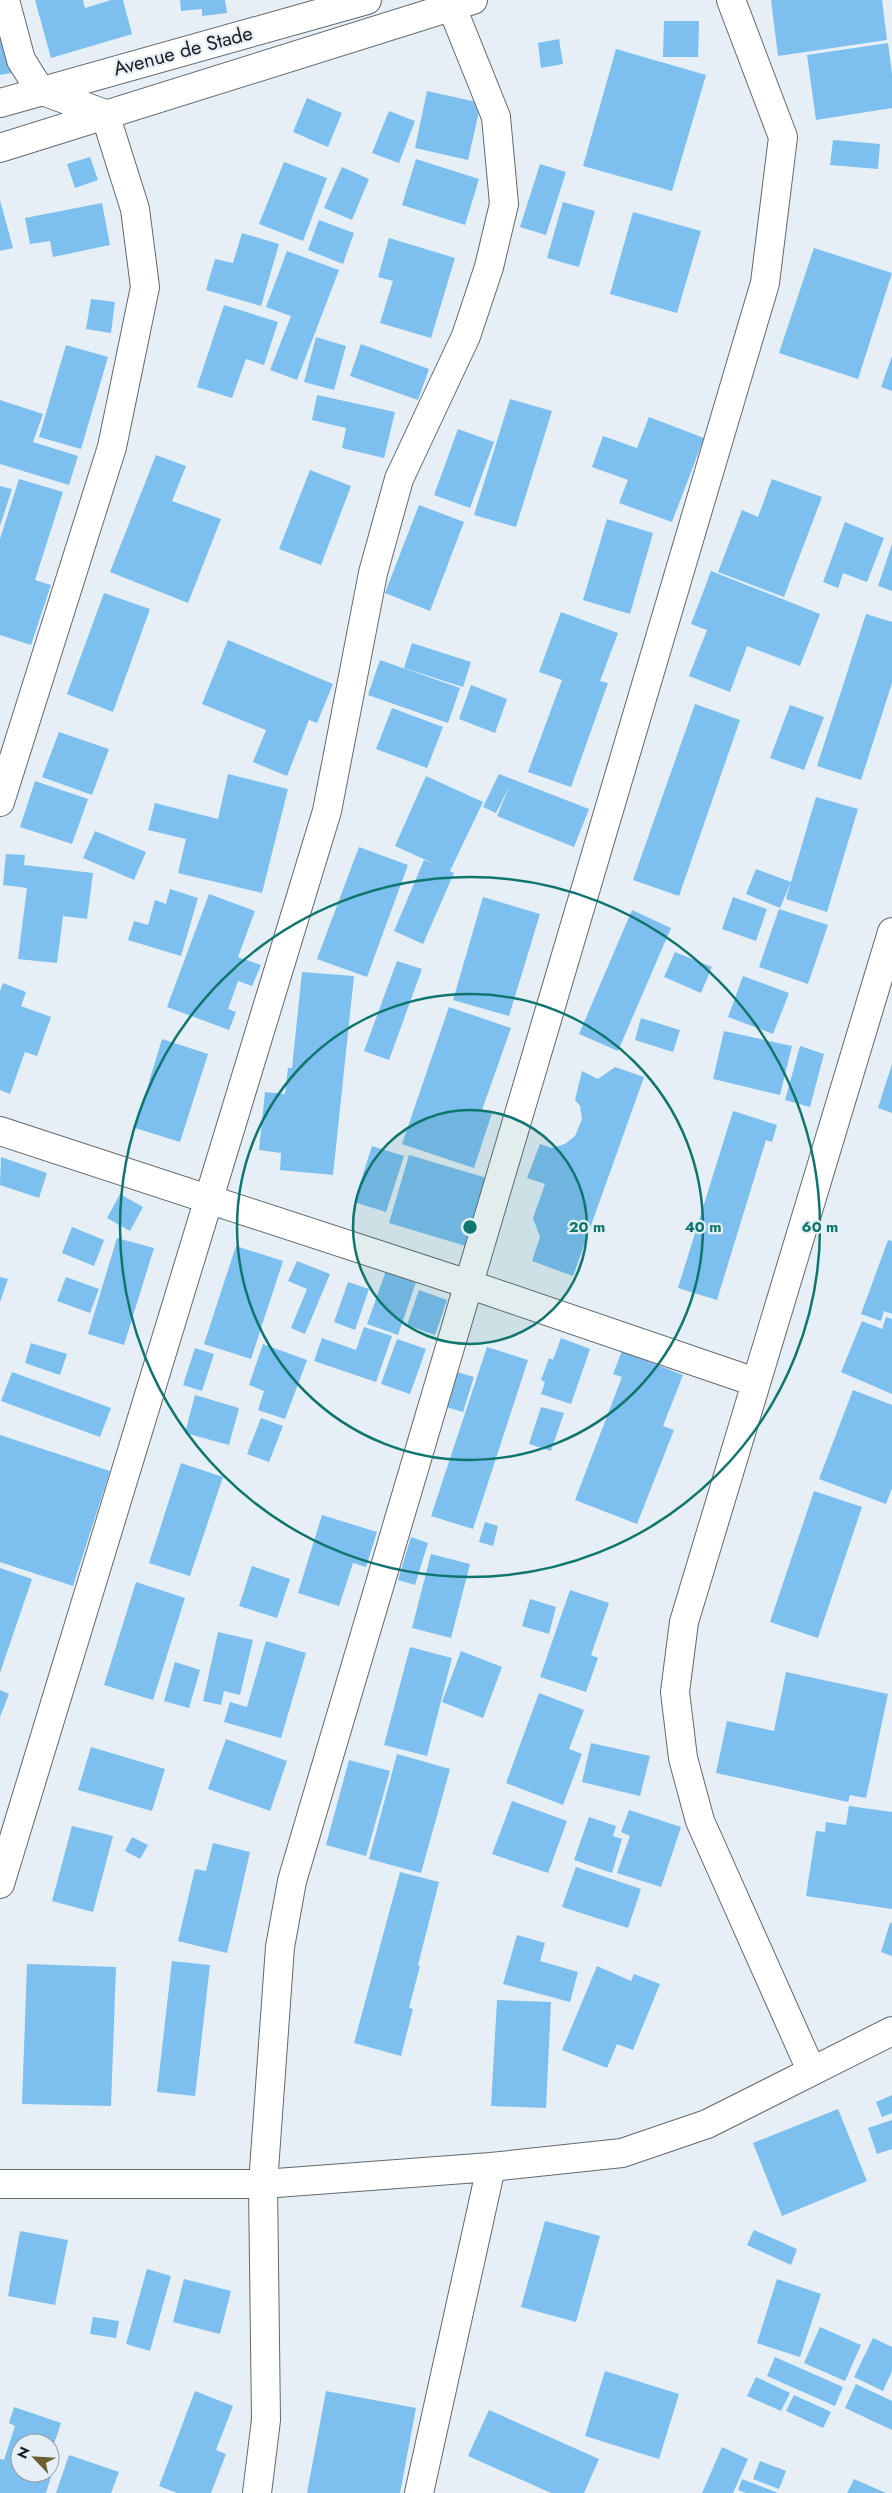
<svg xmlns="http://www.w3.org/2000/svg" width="892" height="2493" font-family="Jost,sans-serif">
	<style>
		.building { fill: #7dbfef }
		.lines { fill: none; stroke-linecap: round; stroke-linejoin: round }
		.minor-casing { stroke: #62696e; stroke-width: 30 }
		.minor { stroke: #fff; stroke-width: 28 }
		.ring { fill: none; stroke: #0f766e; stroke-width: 2.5 }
		.labels { text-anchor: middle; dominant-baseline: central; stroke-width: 4.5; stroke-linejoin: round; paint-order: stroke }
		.street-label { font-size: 20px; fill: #1c1f22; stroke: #e7eff6 }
		.centre { fill: #0f766e; stroke: #e7eff6; stroke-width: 2.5 }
		.ring-label { font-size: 15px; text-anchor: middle; font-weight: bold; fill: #0f766e; stroke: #e7eff6; stroke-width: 4.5; stroke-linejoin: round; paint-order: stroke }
	</style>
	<rect width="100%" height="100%" fill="#e7eff6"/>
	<path class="building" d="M0,0L17,72L0,75Z
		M35,0H83L85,8L111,0H123L132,34L51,58Z
		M180,0H225L227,13L202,16V9L181,11Z
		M771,0H882L887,40L778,56Z
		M664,21H699L698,57H663Z
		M559,39L563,64L541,68L538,43Z
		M888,43L892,74V108L816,120L807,55Z
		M616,49L706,75L672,191L583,166Z
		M427,91L481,103L468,160L415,148Z
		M307,98L342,113L328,147L293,132Z
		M389,111L415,121L399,163L372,153Z
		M833,140L880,144L878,169L830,165Z
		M90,157L98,180L75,188L67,164Z
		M416,159L479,179L465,225L402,205Z
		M284,162L327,178L303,241L259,224Z
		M540,164L566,172L546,235L520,227Z
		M342,167L369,179L352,220L324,208Z
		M0,200L13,248L0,251Z
		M563,202L595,211L579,267L547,258Z
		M102,203L110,245L53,257L50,241L30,244L25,218Z
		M633,212L701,231L677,313L610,294Z
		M319,220L354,233L343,264L308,250Z
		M242,233L279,244L261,306L206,290L215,259L233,263Z
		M389,238L455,258L431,338L380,323L393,281L378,277Z
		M814,248L892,273L858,379L779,353Z
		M287,251L339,270L297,380L270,370L291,316L266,307Z
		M91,299L115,302L111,333L86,329Z
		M224,305L278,322L264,365L246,359L232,398L197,387Z
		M316,337L346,346L334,390L304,382Z
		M361,344L429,369L418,400L350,376Z
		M66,345L108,357L81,449L39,437Z
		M892,356V391L881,387Z
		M317,395L395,412L384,458L342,448L346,428L312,420Z
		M510,399L552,411L516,527L474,515Z
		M0,400L43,414L33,442L78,456L69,485L0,464Z
		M649,417L704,438L672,522L619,503L628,480L592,467L603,436L637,448Z
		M458,429L494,442L470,508L434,495Z
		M156,455L186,466L172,501L221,519L188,603L110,572Z
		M310,470L351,486L321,565L279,549Z
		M19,479L63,492L35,580L51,585L31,645L0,635V539Z
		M772,479L822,497L784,597L718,572L742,510L758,517Z
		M0,486L12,489L0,526Z
		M419,505L464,522L430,611L385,593Z
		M607,519L653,533L630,614L583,600Z
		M845,522L884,538L867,582L843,573L838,588L823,582Z
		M892,544V591L878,586Z
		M711,571L820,614L800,666L747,646L730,692L689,676L707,630L691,624Z
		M104,593L150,609L113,712L67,694Z
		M561,612L618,633L600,681L608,683L571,787L528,772L562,680L539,672Z
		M866,614L892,622V683L861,780L817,766Z
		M228,640L333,684L317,723L309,720L287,776L253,762L266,730L202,704Z
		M412,643L471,662L463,687L404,668Z
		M380,660L460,688L448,723L368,695Z
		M471,685L507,699L495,733L459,719Z
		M695,704L740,720L679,896L633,880Z
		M790,705L824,717L804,770L770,758Z
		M392,708L443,727L427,768L376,749Z
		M59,732L109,749L92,795L42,777Z
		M228,774L288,789L262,893L178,873L186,839L148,830L155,803L218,819Z
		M499,774L589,809L574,847L497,816L510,785L496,813L483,807Z
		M426,776L483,802L450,871L454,873L423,944L394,931L424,860L437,865L395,846Z
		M35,781L88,799L72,844L20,827Z
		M816,797L858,809L827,912L786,899Z
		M95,831L146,852L134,880L83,858Z
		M359,847L408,865L367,977L317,959Z
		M6,854L25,855L24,865L93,873L87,919L63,916L57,963L18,959L27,888L3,885Z
		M756,869L791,882L780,908L746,894Z
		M170,889L198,898L181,956L128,940L134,921L148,925L155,900L166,904Z
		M209,894L255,911L238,957L261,965L252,986L238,981L228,1009L236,1012L229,1030L167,1007Z
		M483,897L540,914L509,1016L453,1000Z
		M733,897L767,909L756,941L722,929Z
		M779,909L828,925L808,984L759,967Z
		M632,910L671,928L618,1051L579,1034Z
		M675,952L712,967L701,993L664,977Z
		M397,961L422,969L389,1060L364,1051Z
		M302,972L354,976L333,1175L280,1170L281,1153L259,1150L265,1092L285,1094L288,1068H292Z
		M743,976L789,993L773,1034L728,1017Z
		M3,983L26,992L21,1006L51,1017L37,1056L25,1052L10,1094L0,1090V991Z
		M449,1007L511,1028L482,1110L492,1113L474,1168L402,1144Z
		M641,1018L680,1030L673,1052L635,1040Z
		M724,1031L792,1046L780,1095L713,1079Z
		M162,1039L208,1054L180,1142L135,1128Z
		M800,1046L824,1054L810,1107L785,1100Z
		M892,1064V1113L878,1108Z
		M615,1067L644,1077L573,1276L532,1261L540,1237L533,1218L545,1184L527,1178L540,1144L552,1148L565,1144L575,1136L582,1119L580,1106L575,1100L582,1071L598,1079Z
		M733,1111L777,1125L772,1142L766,1140L717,1300L678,1288Z
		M372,1146L404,1156L386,1212L354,1202Z
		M409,1155L490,1179L469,1247L389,1223Z
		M1,1157L47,1173L39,1198L0,1185Z
		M120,1194L143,1207L130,1231L107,1218Z
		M72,1227L104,1240L94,1266L62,1253Z
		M117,1238L154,1248L124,1345L88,1334Z
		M888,1240L892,1241V1314L884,1311L881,1321L861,1314Z
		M236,1246L283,1261L251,1359L204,1344Z
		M297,1261L330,1274L305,1334L291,1328L307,1289L288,1281Z
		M387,1268L417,1279L398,1335L367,1324Z
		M0,1277L8,1279L0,1302Z
		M66,1277L99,1289L90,1313L57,1301Z
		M348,1282L369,1289L355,1330L334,1322Z
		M419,1290L447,1300L435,1335L407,1325Z
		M886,1317L892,1319V1394L841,1372L862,1321L882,1329Z
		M364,1327L392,1336L376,1382L314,1361L322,1338L356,1350Z
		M561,1338L590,1349L571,1404L541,1394L545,1382L541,1380L549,1358L553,1360Z
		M397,1339L426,1349L410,1394L381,1384Z
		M31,1343L67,1354L60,1375L25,1363Z
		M263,1344L307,1360L285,1419L258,1410L264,1391L249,1385Z
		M487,1347L528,1360L473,1529L431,1516Z
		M195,1348L214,1354L202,1391L183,1385Z
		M622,1351L683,1375L663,1426L674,1430L637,1524L575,1500L622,1377L613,1374Z
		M12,1372L111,1408L100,1437L1,1401Z
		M457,1372L474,1377L463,1412L446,1407Z
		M853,1390L892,1405V1488L886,1504L819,1479Z
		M195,1395L239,1408L229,1445L185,1433Z
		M541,1407L564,1413L551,1451L529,1444Z
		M261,1418L283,1426L269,1462L247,1454Z
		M0,1435L110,1471L73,1586L0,1562Z
		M181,1463L223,1477L190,1576L149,1563Z
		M814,1491L862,1507L818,1638L770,1622Z
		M322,1515L377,1532L366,1567L353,1563L339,1606L298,1593Z
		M485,1522L498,1526L493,1546L479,1542Z
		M411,1537L428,1543L415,1585L398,1580Z
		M431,1554L470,1564L451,1638L412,1628Z
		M252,1566L290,1579L277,1618L239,1606Z
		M0,1568L32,1579L0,1673Z
		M136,1582L185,1598L153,1700L104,1685Z
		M570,1590L609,1603L591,1655L598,1658L586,1692L540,1677Z
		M530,1599L556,1607L549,1634L522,1626Z
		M218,1632L253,1640L240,1695L224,1691L221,1705L203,1701Z
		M266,1641L306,1653L281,1738L224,1722L230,1702L247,1707Z
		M410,1647L452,1658L427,1756L384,1745Z
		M461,1651L502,1667L483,1718L442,1702Z
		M175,1662L200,1670L189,1708L164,1701Z
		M786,1672L888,1694L866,1798L850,1795L848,1802L716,1773L727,1721L774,1731Z
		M0,1690L9,1694L0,1717Z
		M539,1693L584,1710L569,1749L582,1754L563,1805L506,1783Z
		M226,1739L287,1761L270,1811L208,1789Z
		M591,1743L650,1756L640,1796L582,1782Z
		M91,1747L165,1769L152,1811L78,1790Z
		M397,1754L450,1769L421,1873L369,1859Z
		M349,1760L390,1771L366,1856L326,1845Z
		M512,1801L567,1821L548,1873L492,1854Z
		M849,1806L892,1812V1909L806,1896L816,1831L825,1832L826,1822L846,1825Z
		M629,1810L681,1827L661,1887L617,1873L630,1836L621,1832Z
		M589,1817L616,1826L613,1836L622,1839L612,1873L574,1860Z
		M72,1826L113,1836L93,1912L52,1901Z
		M132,1837L148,1845L140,1859L125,1851Z
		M213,1843L250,1852L227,1953L178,1941L195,1869L206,1871Z
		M576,1867L641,1889L628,1928L562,1907Z
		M400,1872L439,1882L418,1965L420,1966L409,2008L413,2009L401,2056L354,2043Z
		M890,1923H892V1956L881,1952Z
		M517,1935L545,1943L540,1961L578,1972L570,2002L503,1984Z
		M172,1961L210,1965L195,2096L157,2092Z
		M27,1964L116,1967L111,2106L22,2104Z
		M597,1966L631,1981L634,1974L660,1984L633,2050L617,2044L607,2068L562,2050Z
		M497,2000L551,2002L546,2108L491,2106Z
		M892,2095V2113L882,2117L876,2102Z
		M838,2109L867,2181L782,2216L753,2143Z
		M892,2120V2149L877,2154L868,2128Z
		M545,2221L600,2236L576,2322L521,2307Z
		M754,2230L797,2249L791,2265L747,2245Z
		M20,2231L68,2240L55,2305L8,2296Z
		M147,2269L171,2276L150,2351L126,2344Z
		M184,2279L231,2291L220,2334L173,2322Z
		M777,2279L821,2294L800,2357L757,2343Z
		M93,2317L119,2321L116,2338L90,2334Z
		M820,2327L861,2345L845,2381L804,2363Z
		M873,2338L892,2347V2371L883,2391L854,2377Z
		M775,2357L843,2387L835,2406L767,2376Z
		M605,2371L679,2394L659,2459L585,2436Z
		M756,2377L790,2393L781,2411L747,2396Z
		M856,2384L892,2401V2430L845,2408Z
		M195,2391L233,2406L216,2450L226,2454L211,2493H177L159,2486Z
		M326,2391L416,2408L400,2493H307Z
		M794,2395L831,2412L823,2428L786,2411Z
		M14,2407L61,2423L50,2456V2443H20V2473H44L51,2477L46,2493H0V2459L4,2460L15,2426L9,2423Z
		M489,2410L599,2459L584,2493H551L468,2456Z
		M722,2447L748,2459L733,2493H702Z
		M69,2455L119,2472L111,2493H56Z
		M760,2461L786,2471L779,2489L753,2479Z
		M742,2479L778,2493H746L738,2490Z
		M854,2479L886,2493H847Z"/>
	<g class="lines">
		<defs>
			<path id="minor" d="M5,0L21,60L40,90L105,114
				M0,103L367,0
				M0,148L473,0
				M0,802L112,447L145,287L135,209L105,114
				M0,1131L468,1284L755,1382
				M0,1884L327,811L373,573L399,479L466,336L489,267L504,204L496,117L449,0
				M811,2070L700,1821L683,1758L675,1692L684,1622L892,932
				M0,2184H263L491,2167L622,2153L707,2124L892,2031
				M257,2493L266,2420L263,2184L280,1947L292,1881L765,283L783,137L731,0
				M419,2493L491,2167"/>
		</defs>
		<use href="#minor" class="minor-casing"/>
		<use href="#minor" class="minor"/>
	</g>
	<circle cx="470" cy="1227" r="117" fill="#0f766e" fill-opacity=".12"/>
	<g class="ring">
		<circle cx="470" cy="1227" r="117"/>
		<circle cx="470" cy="1227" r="233"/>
		<circle cx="470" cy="1227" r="350"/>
	</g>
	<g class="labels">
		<g class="street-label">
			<text transform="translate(183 51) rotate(-15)">Avenue de Stade</text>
		</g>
	</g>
	<circle cx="470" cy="1227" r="8" class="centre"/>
	<g class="ring-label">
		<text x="587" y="1232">20 m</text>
		<text x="703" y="1232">40 m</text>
		<text x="820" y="1232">60 m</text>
	</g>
	<g transform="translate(35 2458) rotate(295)"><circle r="24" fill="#e7eff6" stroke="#969ca1"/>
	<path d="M0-4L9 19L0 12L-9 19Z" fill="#6c602d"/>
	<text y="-8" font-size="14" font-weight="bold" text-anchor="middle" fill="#1c1f22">N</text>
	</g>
</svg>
